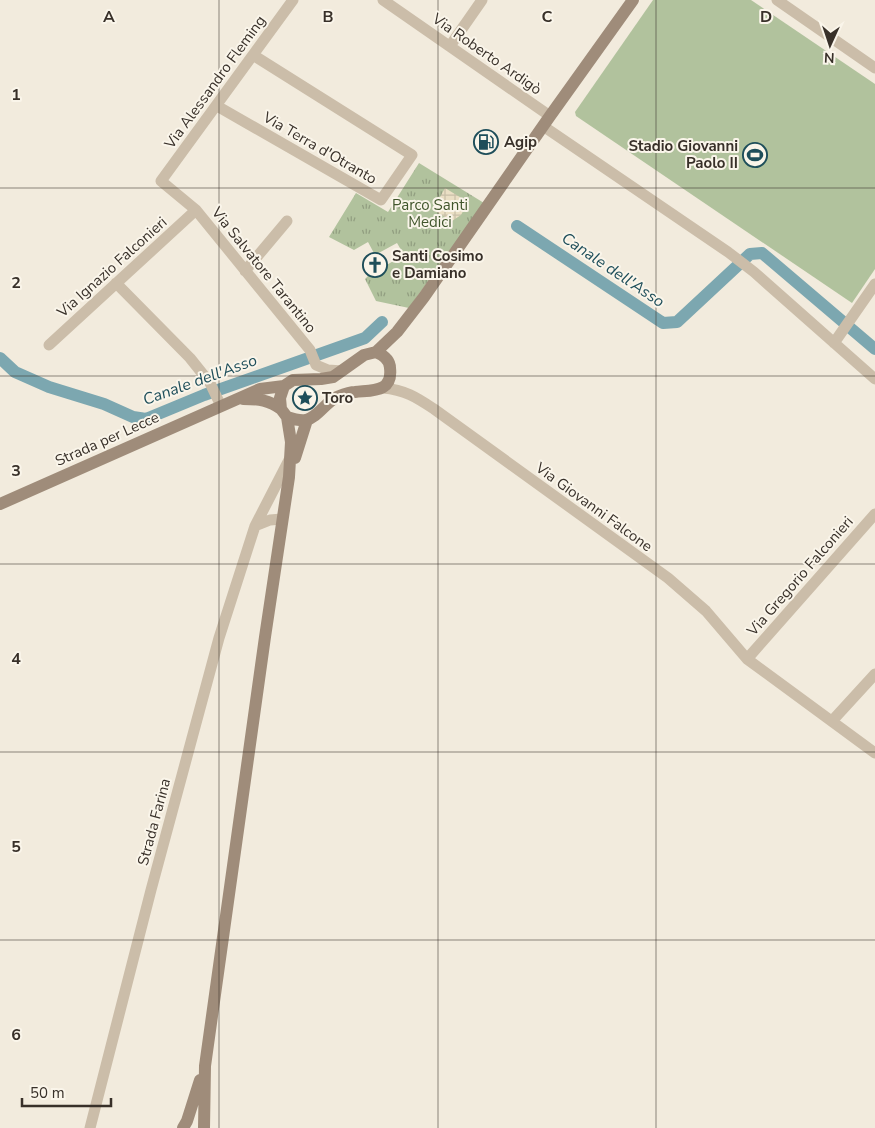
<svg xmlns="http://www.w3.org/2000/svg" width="875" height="1128" font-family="'Nunito Sans',sans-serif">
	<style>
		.grass { fill: url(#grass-tufts) }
		.pitch { fill: #b1c29d }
		.plaza { fill: url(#plaza-grid) }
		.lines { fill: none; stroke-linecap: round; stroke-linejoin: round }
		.canal { stroke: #7ca7b0; stroke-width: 12 }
		.street { stroke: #cbbda9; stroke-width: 11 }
		.secondary { stroke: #9f8c7a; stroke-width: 12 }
		.grid { fill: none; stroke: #383029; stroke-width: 1; stroke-opacity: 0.55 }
		.labels { text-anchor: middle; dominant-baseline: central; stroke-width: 4; stroke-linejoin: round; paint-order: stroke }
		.street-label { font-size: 15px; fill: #383029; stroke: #faf5ea }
		.poi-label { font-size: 15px; font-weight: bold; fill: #383029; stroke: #faf5ea; text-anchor: start }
		.park-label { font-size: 15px; fill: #41562c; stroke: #faf5ea }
		.water-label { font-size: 16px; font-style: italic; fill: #1e4e5a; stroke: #faf5ea }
		.grid-label { font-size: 16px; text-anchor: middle; font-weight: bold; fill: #383029; stroke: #faf5ea; stroke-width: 4; stroke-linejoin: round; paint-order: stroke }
	</style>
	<defs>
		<pattern id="grass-tufts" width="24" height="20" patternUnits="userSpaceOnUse" patternTransform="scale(1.25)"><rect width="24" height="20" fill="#b1c29d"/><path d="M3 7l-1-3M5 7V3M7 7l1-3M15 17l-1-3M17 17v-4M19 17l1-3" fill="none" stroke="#919e80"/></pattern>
		<pattern id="plaza-grid" width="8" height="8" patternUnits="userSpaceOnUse" patternTransform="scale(1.25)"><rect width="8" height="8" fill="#eadfc4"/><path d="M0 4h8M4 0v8" fill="none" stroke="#c9c0a8"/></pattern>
	</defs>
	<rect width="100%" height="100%" fill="#f2ebdd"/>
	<path class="grass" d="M419,163L484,203L409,308L376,301L365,279L369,275L404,255L397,243L375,255L368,242L354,250L329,237L356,193L388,212Z"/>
	<path class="pitch" d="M653,0H751L875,84V269L852,303L576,116L575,112Z"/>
	<path class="plaza" d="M445,188L468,202L461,215L452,221L433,210Z"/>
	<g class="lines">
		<path class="canal" d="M517,226L663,323L677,322L750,254L762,253L875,349
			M0,358L15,372L49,387L104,404L133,417L146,419L204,395L365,338L382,322"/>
		<path class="street" d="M293,0L161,181L196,210L310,350L316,365L328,370L342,371
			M383,0L550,116
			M777,0L875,68
			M450,46L482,0
			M217,106L381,200L412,155L253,55
			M543,126L728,252L754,272L875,379
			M245,271L287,221
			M116,283L190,358L210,383L221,406
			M834,343L875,284
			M49,345L196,210
			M383,388C405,390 416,397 434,409L668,578L706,611L747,659L875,753
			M255,526L270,520L282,519
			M747,659L875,514
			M832,721L875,674
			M90,1128L151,890L219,638L255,526L290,458"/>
		<path class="secondary" d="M376,352L397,332L424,297L550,116L633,0
			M376,352C383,355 390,360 390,368C393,393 371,390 355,392C349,392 342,395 337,397C326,402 318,417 306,420C300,421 293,419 287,417L281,409L280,398L284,386L293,380L321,379L333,377L364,355Z
			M243,399C259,399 269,400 281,409
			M295,458L307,420
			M0,504L260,389L284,386
			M183,1128L187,1121L200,1080
			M204,1128L205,1066L265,637L289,477L291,442L287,417"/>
	</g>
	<path class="grid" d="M219,0V1128M438,0V1128M656,0V1128M0,188H875M0,376H875M0,564H875M0,752H875M0,940H875"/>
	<defs>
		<symbol id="fuel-ring" viewBox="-11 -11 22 22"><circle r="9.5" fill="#faf5ea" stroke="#1e4e5a" stroke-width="1.5"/><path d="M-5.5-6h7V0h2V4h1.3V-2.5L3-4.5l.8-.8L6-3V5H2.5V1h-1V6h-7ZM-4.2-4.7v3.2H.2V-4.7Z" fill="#1e4e5a"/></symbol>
		<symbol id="stadium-ring" viewBox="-11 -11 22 22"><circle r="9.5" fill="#faf5ea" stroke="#1e4e5a" stroke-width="1.5"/><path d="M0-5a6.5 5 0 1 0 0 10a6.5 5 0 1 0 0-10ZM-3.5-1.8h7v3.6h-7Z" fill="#1e4e5a"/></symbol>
		<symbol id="church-ring" viewBox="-11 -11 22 22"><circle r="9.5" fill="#faf5ea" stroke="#1e4e5a" stroke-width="1.5"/><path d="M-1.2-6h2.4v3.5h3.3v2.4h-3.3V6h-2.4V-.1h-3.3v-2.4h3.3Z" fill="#1e4e5a"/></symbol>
		<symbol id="sight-ring" viewBox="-11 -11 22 22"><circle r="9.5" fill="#faf5ea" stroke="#1e4e5a" stroke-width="1.5"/><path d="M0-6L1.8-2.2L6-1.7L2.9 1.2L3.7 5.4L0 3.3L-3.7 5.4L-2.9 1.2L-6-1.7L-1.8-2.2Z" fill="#1e4e5a"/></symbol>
	</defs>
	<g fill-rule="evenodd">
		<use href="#fuel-ring" x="472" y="128" width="28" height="28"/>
		<use href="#stadium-ring" x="741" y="141" width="28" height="28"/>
		<use href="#church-ring" x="361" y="251" width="28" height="28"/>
		<use href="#sight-ring" x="291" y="384" width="28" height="28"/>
	</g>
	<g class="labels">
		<g class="street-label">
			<text transform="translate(487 54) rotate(35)">Via Roberto Ardigò</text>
			<text transform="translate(215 82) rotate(-54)">Via Alessandro Fleming</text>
			<text transform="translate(320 148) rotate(30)">Via Terra d'Otranto</text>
			<text transform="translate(112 267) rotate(-42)">Via Ignazio Falconieri</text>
			<text transform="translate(264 270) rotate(51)">Via Salvatore Tarantino</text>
			<text transform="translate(107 439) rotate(-24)">Strada per Lecce</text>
			<text transform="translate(594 507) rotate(36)">Via Giovanni Falcone</text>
			<text transform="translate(800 576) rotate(-49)">Via Gregorio Falconieri</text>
			<text transform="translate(154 822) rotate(-75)">Strada Farina</text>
		</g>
		<g class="poi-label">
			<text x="504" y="142">Agip</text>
			<text x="738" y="146" text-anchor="end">Stadio Giovanni<tspan x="738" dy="17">Paolo II</tspan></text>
			<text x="392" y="256">Santi Cosimo<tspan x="392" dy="17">e Damiano</tspan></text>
			<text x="322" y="398">Toro</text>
		</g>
		<g class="park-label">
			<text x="430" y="205">Parco Santi<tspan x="430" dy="17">Medici</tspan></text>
		</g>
		<g class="water-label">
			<text transform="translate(613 270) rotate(34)">Canale dell'Asso</text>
			<text transform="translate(200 380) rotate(-20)">Canale dell'Asso</text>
		</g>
	</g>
	<g class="grid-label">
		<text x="109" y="22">A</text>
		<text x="328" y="22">B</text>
		<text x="547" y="22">C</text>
		<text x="766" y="22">D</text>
		<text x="16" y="100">1</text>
		<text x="16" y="288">2</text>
		<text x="16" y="476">3</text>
		<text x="16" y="664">4</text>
		<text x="16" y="852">5</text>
		<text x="16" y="1040">6</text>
	</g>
	<g transform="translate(830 45) rotate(183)" stroke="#faf5ea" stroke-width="4" paint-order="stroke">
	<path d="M0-4L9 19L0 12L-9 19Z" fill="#383029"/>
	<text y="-8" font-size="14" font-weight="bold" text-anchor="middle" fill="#383029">N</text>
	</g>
	<path d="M22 1098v8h89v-8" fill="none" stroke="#383029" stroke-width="2.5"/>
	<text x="30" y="1098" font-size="15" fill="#383029" stroke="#faf5ea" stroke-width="4" paint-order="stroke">50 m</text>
</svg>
